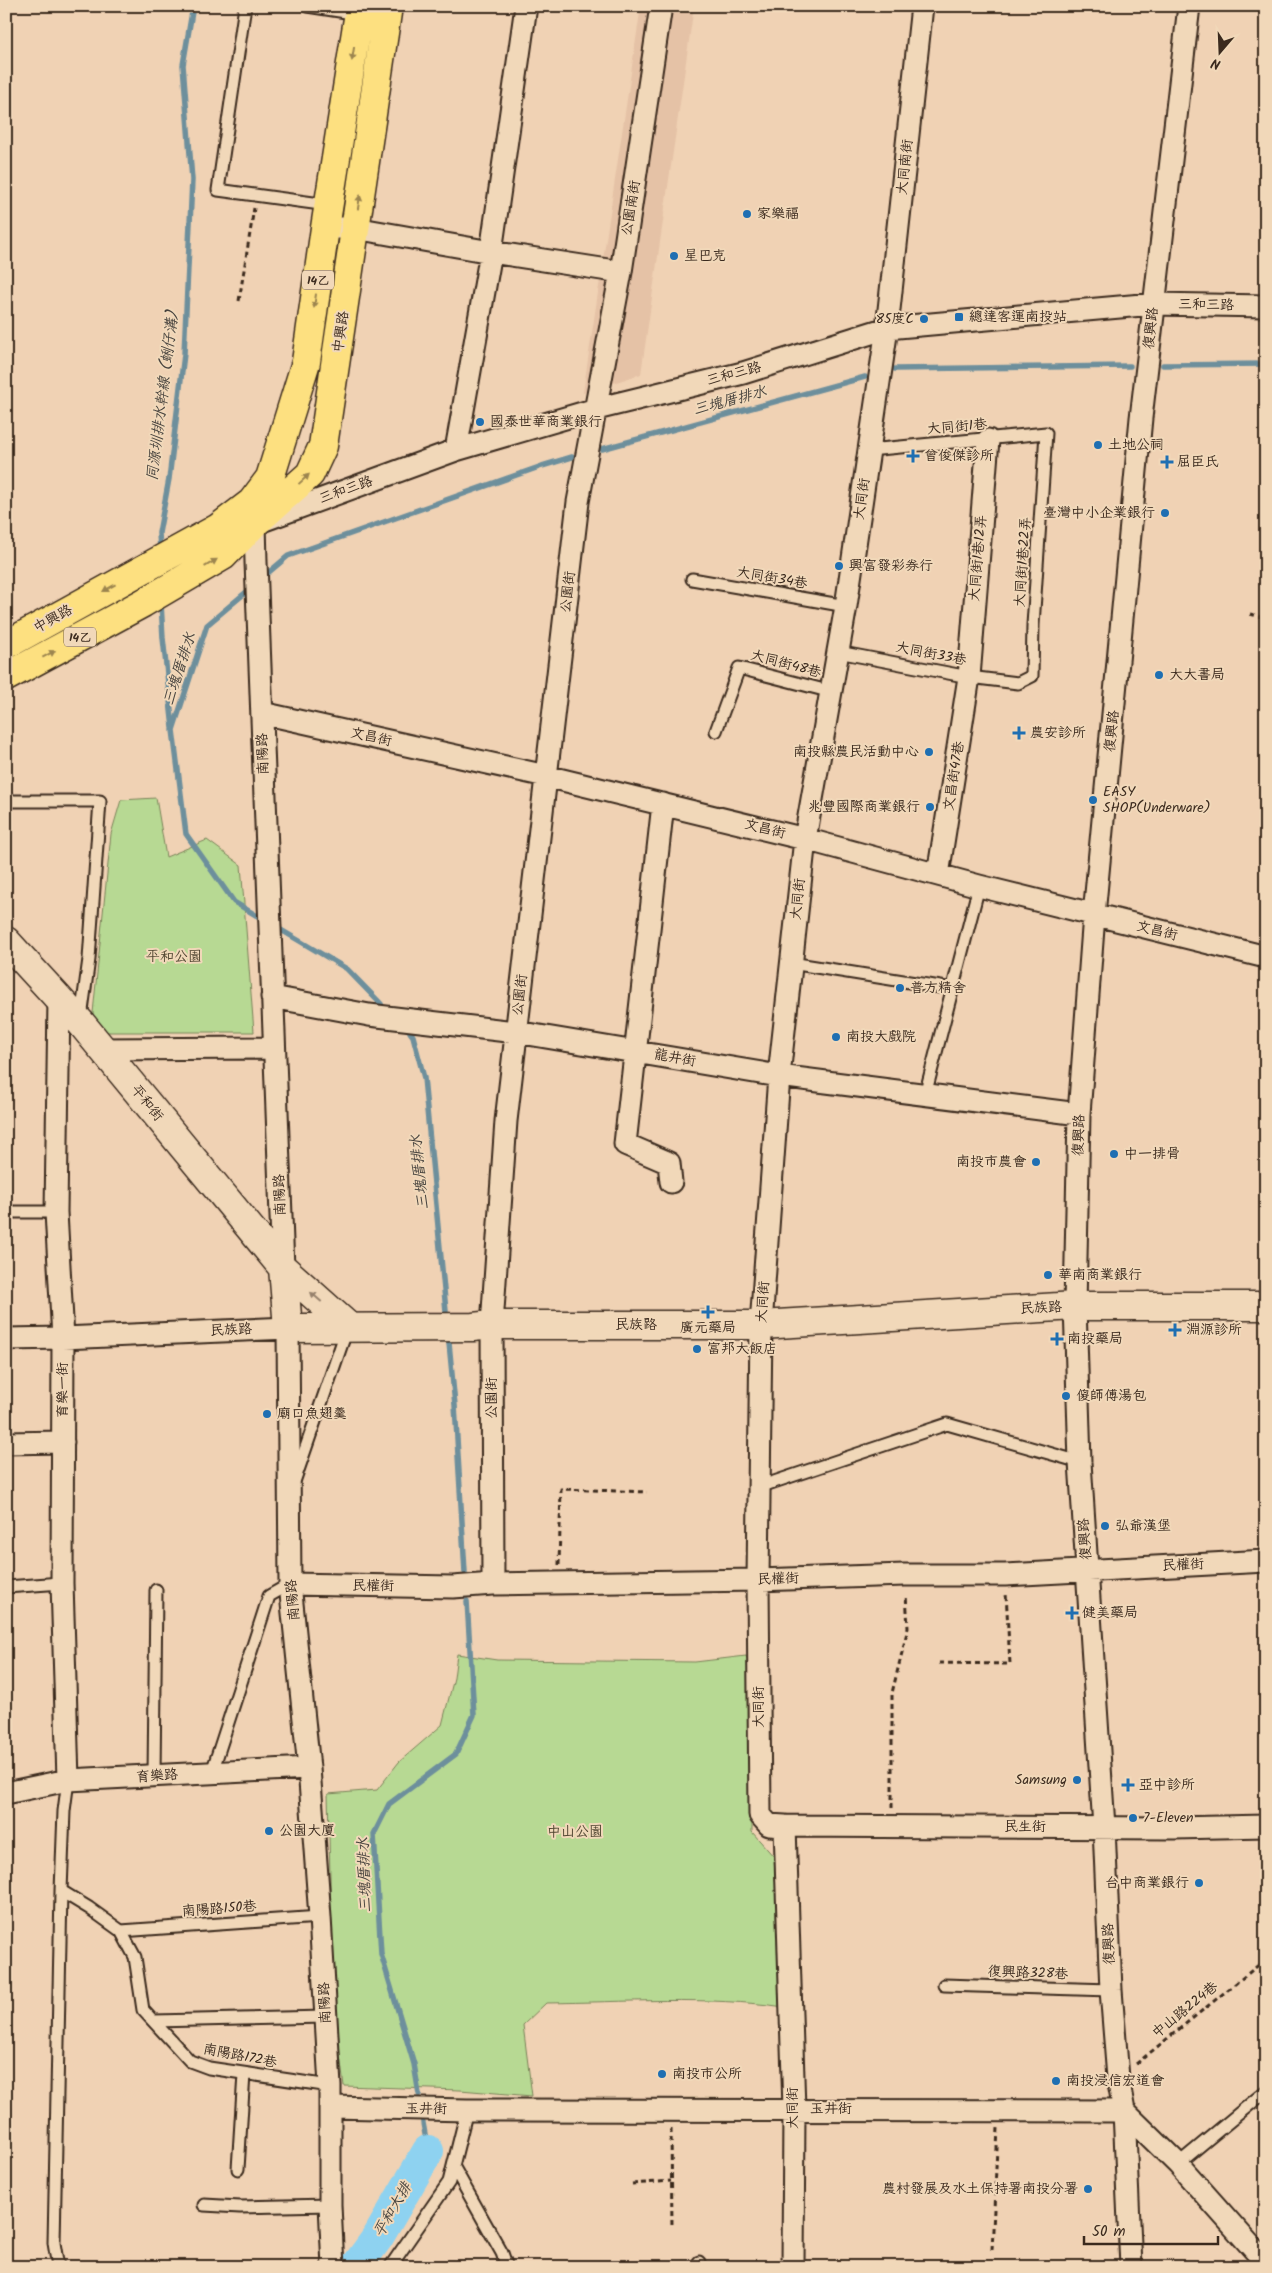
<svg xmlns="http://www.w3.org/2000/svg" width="1272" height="2273" font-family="Kalam,'LXGW WenKai TC',sans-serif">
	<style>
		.built { fill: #e5c2a6 }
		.green { fill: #b7d993; stroke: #798258 }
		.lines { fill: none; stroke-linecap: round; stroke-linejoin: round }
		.stream { stroke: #6d8f9c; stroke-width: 5.5 }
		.river { stroke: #8ed2f0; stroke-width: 32 }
		.lane-casing { stroke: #3b2a1e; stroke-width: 15 }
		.street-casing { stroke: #3b2a1e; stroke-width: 25 }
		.secondary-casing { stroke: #3b2a1e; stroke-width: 31 }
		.primary-casing { stroke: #3b2a1e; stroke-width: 31 }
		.path { stroke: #3b2a1e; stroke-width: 3; stroke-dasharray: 5 4; stroke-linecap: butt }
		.lane { stroke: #f1d8b9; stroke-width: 11 }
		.street { stroke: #f1d8b9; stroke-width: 21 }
		.secondary { stroke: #f1d8b9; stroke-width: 28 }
		.primary { stroke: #fde080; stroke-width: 28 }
		.oneway { fill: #9c854f }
		.oneway2 { fill: #96816c }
		.poi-dot { fill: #1f6fb2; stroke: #f1d8b9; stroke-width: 2 }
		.labels { text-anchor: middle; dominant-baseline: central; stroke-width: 4; stroke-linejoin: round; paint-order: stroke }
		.shield { fill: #f1d8b9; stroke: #725e4c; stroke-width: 1 }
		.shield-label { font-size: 12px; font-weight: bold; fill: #3b2a1e }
		.street-label { font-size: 14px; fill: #3b2a1e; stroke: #f1d8b9 }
		.poi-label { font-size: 14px; fill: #3b2a1e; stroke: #f1d8b9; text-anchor: start }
		.park-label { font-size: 14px; fill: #4e4430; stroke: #f1d8b9 }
		.water-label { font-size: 15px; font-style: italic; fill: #47433e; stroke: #f1d8b9 }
	</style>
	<rect width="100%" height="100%" fill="#f0d2b4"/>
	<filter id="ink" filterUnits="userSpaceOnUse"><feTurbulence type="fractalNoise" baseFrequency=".02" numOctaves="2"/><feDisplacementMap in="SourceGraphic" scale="10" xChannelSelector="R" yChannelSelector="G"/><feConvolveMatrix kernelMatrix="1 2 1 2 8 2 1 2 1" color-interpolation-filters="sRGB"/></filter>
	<g filter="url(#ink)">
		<path class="built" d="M641,6H694L641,374L583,393Z"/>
		<path class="green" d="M156,798L166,857L207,840L241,865L254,1032H96L93,1013L111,834L121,800Z
			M457,1654L497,1660L695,1662L746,1656L752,1672V1832L775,1858L785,2007C706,1996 625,2002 546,2003L523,2025L532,2096L460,2090L344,2086L333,2000L328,1794L377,1790L399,1762L442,1725L454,1678Z"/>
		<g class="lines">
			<path class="stream" d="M1163,365L1266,364
				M895,369L1130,366
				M602,449L865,377
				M160,551L159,533L169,479L184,354L192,180L183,65L193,6
				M262,578L288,556L542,466L572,457
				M251,588L207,625L173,730L186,834L234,902L264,920
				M161,603L163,638L173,728
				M276,927L347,969L381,1004
				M410,1032L413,1036L424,1078L446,1311
				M449,1343L455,1405L465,1572
				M419,2094L414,2064L381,1954L374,1834L389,1804L456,1754L474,1715L467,1601
				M423,2123L428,2151"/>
			<path class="river" d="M356,2267L378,2237L428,2151"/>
			<defs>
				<path id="lane" d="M245,6L218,190L328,205
					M307,6L359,14
					M692,579L846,606
					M838,652L969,677L1018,683L1032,676L1033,625L1046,433L869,450
					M716,731L739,668L832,692
					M6,801H100L89,959L81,1018
					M791,963L953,989
					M925,1095L979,886
					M6,1212H56
					M295,1479L347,1329
					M759,1487L947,1424L1080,1462
					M6,1587L62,1583
					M212,1772L269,1596L290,1584
					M154,1776L156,1590
					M61,1891L89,1908L121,1931L135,1957L143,2010L190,2061L209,2068L330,2086
					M121,1931L320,1917
					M944,1985L1111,1990
					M154,2021L325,2017
					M1178,2164L1266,2091
					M453,2166L502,2253L507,2267
					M238,2169L244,2074
					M204,2205L240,2207L330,2205
					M699,2262L700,2267
					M58,2267L54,2243L61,1891L64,1811L68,1780
					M390,2267L449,2182L467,2110"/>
				<path id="street" d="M325,228H355L491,252L621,272
					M456,450L491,252L526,6
					M258,514L255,523L256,562L283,1268
					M262,521L456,450L596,409L743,373L887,328L1153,304L1266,306
					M262,713L546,776L805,839L979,886L1266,957
					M663,804L625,1144L669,1163L671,1182
					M938,875L969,677L988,440
					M272,997L369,1015L516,1032L779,1076L1079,1114
					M59,999L56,1212L63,1338L62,1583L68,1780
					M102,1049L274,1048
					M6,1339L63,1338L288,1328L290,1584L309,1768L320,1917L330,2086V2205L333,2267
					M6,1443L63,1442
					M290,1584L453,1587L493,1584L758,1580L904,1575H1005L1266,1561
					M493,1584L492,1325L506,1121L578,502L621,272L661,6
					M6,1793L68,1780L309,1768
					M785,1826L1174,1828L1266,1826
					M331,2107L467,2110L1124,2111L1178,2164L1266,2263
					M793,2267L794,2109L785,1826L769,1825L760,1815L758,1580L761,1325L779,1076L805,839L846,606L887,328L922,6
					M1131,2267L1124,2111L1118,2078L1111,1990L1104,1827L1080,1462L1075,1306L1079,1114L1094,915L1141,418L1189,6"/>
				<path id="secondary" d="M6,941L81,1023L283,1268L348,1326
					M283,1268L288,1328L473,1327L492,1325H761L1075,1306H1266"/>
				<path id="primary" d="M6,645L218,528L252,502L270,478L306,362L325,228L360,6
					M6,677L143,603L223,556L255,523L310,474L323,446L388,6"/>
			</defs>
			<use href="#lane" class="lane-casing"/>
			<use href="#street" class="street-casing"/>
			<use href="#secondary" class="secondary-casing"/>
			<use href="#primary" class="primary-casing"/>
			<path class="path" d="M239,301L254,208
				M1250,614L1266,618
				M559,1565L561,1489L647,1492
				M939,1663L1010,1664L1006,1593
				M892,1808V1693L908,1628L906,1594
				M1136,2064L1266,1959
				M671,2129L672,2228
				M632,2184L671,2181
				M992,2250L998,2128"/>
			<use href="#lane" class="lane"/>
			<use href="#street" class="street"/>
			<use href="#secondary" class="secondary"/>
			<use href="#primary" class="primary"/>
		</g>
		<defs><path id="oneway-solid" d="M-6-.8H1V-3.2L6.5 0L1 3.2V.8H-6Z" transform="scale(1.25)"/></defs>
		<g class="oneway">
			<use href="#oneway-solid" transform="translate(353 54) rotate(99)"/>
			<use href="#oneway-solid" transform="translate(359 202) rotate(-81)"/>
			<use href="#oneway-solid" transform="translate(315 301) rotate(98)"/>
			<use href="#oneway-solid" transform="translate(304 479) rotate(-43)"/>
			<use href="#oneway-solid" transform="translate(211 563) rotate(-31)"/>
			<use href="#oneway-solid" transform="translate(109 588) rotate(151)"/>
			<use href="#oneway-solid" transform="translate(49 654) rotate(-28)"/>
		</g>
		<use class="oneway2" href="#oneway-solid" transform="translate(316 1297) rotate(-139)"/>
	</g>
	<g class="poi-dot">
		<circle cx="747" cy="214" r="5"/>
		<circle cx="674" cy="256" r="5"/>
		<rect x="954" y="312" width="10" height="10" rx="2.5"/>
		<circle cx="924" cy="319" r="5"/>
		<circle cx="480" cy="422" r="5"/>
		<circle cx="1098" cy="445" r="5"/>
		<path d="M910.5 448.5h5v5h5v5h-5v5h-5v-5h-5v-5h5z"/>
		<path d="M1164.5 454.5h5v5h5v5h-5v5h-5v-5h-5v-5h5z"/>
		<circle cx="1165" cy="513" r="5"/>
		<circle cx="839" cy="566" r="5"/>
		<circle cx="1159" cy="675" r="5"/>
		<path d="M1016.5 725.5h5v5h5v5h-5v5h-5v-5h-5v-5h5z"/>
		<circle cx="929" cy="752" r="5"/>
		<circle cx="1093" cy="800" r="5"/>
		<circle cx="930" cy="807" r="5"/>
		<circle cx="900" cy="988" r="5"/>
		<circle cx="836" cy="1037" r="5"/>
		<circle cx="1114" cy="1154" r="5"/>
		<circle cx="1036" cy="1162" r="5"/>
		<circle cx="1048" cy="1275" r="5"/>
		<path d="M705.5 1304.5h5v5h5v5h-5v5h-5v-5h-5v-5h5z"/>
		<path d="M1172.5 1322.5h5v5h5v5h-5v5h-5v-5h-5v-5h5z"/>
		<path d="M1054.5 1331.5h5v5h5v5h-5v5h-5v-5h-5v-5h5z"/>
		<circle cx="697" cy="1349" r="5"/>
		<circle cx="1066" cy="1396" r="5"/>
		<circle cx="267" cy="1414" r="5"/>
		<circle cx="1105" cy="1526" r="5"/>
		<path d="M1069.5 1605.5h5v5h5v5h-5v5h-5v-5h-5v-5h5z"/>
		<circle cx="1077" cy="1780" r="5"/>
		<path d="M1125.5 1777.5h5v5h5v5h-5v5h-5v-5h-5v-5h5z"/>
		<circle cx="1133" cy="1818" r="5"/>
		<circle cx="269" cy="1831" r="5"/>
		<circle cx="1199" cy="1883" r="5"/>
		<circle cx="662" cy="2074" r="5"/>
		<circle cx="1056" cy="2081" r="5"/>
		<circle cx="1088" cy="2189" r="5"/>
	</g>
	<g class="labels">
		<g class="shield">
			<rect x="302" y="270.5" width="32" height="19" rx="4"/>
			<rect x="64" y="627.5" width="32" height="19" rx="4"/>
		</g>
		<g class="shield-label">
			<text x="318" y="280">14乙</text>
			<text x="80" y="637">14乙</text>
		</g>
		<g class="street-label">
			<text transform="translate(905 167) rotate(-84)">大同南街</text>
			<text transform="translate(631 208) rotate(-81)">公園南街</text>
			<text transform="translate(1206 305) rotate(1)">三和三路</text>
			<text transform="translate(1151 328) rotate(-84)">復興路</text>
			<text transform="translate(341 332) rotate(-82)">中興路</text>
			<text transform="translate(734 374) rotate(-15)">三和三路</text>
			<text transform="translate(957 427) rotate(-5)">大同街1巷</text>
			<text transform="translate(346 490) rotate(-20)">三和三路</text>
			<text transform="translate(862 499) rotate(-82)">大同街</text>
			<text transform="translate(978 558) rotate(-85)">大同街1巷12弄</text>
			<text transform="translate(1023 562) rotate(-86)">大同街1巷22弄</text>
			<text transform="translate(772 578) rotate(10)">大同街34巷</text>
			<text transform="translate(568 592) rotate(-83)">公園街</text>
			<text transform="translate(53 619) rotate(-29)">中興路</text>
			<text transform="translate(931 654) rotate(11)">大同街33巷</text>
			<text transform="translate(786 664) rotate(15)">大同街48巷</text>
			<text transform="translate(1112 731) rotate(-84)">復興路</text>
			<text transform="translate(371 737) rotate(13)">文昌街</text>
			<text transform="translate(263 754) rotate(-92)">南陽路</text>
			<text transform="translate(954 776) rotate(-81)">文昌街47巷</text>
			<text transform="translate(765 829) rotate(14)">文昌街</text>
			<text transform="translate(798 899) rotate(-84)">大同街</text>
			<text transform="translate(1157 931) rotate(14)">文昌街</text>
			<text transform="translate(520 995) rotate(-83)">公園街</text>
			<text transform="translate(675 1058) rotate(10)">龍井街</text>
			<text transform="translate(147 1103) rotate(51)">平和街</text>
			<text transform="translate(1079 1135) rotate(-88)">復興路</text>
			<text transform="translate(280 1195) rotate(-92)">南陽路</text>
			<text transform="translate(763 1302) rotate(-86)">大同街</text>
			<text transform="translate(1041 1308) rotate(-3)">民族路</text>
			<text x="636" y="1325">民族路</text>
			<text transform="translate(231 1330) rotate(-3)">民族路</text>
			<text transform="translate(63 1390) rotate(-90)">育樂一街</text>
			<text transform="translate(492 1398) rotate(-90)">公園街</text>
			<text transform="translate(1085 1539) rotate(-94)">復興路</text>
			<text transform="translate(1183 1565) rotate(-3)">民權街</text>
			<text transform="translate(778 1579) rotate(-2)">民權街</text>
			<text transform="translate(373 1586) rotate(1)">民權街</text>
			<text transform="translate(293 1600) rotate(-95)">南陽路</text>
			<text transform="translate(759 1707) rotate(-90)">大同街</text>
			<text transform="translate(157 1776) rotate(-4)">育樂路</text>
			<text x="1025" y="1827">民生街</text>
			<text transform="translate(219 1909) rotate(-4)">南陽路150巷</text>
			<text transform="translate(1109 1944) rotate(-92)">復興路</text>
			<text transform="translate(1028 1973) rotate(2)">復興路328巷</text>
			<text transform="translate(325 2003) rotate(-93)">南陽路</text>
			<text transform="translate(1185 2010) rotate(-39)">中山路224巷</text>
			<text transform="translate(240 2056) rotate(11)">南陽路172巷</text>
			<text transform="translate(793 2108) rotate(-91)">大同街</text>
			<text transform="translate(426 2109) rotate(1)">玉井街</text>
			<text x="831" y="2109">玉井街</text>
		</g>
		<g class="poi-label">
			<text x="757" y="214">家樂福</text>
			<text x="684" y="256">星巴克</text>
			<text x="969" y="317">總達客運南投站</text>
			<text x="914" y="319" text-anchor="end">85度C</text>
			<text x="490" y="422">國泰世華商業銀行</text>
			<text x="1108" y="445">土地公祠</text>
			<text x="924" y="456">曾俊傑診所</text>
			<text x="1177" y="462">屈臣氏</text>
			<text x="1155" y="513" text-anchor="end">臺灣中小企業銀行</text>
			<text x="849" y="566">興富發彩券行</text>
			<text x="1169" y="675">大大書局</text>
			<text x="1030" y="733">農安診所</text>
			<text x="919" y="752" text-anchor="end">南投縣農民活動中心</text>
			<text x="1103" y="792">EASY<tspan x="1103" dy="16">SHOP(Underware)</tspan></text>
			<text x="920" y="807" text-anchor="end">兆豐國際商業銀行</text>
			<text x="910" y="988">普方精舍</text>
			<text x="846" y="1037">南投大戲院</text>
			<text x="1124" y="1154">中一排骨</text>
			<text x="1026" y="1162" text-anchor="end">南投市農會</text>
			<text x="1058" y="1275">華南商業銀行</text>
			<text x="708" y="1328" text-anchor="middle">廣元藥局</text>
			<text x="1186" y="1330">淵源診所</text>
			<text x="1067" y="1339">南投藥局</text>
			<text x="707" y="1349">富邦大飯店</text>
			<text x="1076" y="1396">傻師傅湯包</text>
			<text x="277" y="1414">廟口魚翅羹</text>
			<text x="1115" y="1526">弘爺漢堡</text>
			<text x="1082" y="1613">健美藥局</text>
			<text x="1067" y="1780" text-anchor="end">Samsung</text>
			<text x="1139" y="1785">亞中診所</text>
			<text x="1143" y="1818">7-Eleven</text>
			<text x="279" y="1831">公園大廈</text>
			<text x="1189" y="1883" text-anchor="end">台中商業銀行</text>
			<text x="672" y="2074">南投市公所</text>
			<text x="1066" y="2081">南投浸信宏道會</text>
			<text x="1078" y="2189" text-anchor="end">農村發展及水土保持署南投分署</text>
		</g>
		<g class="park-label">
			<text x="174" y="957">平和公園</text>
			<text x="575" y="1832">中山公園</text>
		</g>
		<g class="water-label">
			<text transform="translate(163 396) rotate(-83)">同源圳排水幹線 (蜊仔溝)</text>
			<text transform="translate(730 401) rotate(-15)">三塊厝排水</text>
			<text transform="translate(180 669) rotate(-72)">三塊厝排水</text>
			<text transform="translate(420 1172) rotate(-96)">三塊厝排水</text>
			<text transform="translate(365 1875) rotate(-92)">三塊厝排水</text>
			<text transform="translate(393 2210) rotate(-60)">平和大排</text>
		</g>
	</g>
	<rect width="1272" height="2273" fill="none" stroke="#f1d8b9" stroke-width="25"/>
	<rect x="12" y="12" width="1247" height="2248" fill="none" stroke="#3b2a1e" stroke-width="2" filter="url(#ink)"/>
	<g transform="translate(1220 52) rotate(199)" stroke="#f1d8b9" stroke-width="4" paint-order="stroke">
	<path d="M0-4L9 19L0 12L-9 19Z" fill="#3b2a1e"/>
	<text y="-8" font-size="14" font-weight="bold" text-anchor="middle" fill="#3b2a1e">N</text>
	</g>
	<path d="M1084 2236v8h134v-8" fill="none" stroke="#3b2a1e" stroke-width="2.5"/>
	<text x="1092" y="2236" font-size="15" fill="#3b2a1e" stroke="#f1d8b9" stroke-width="4" paint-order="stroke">50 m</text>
</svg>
